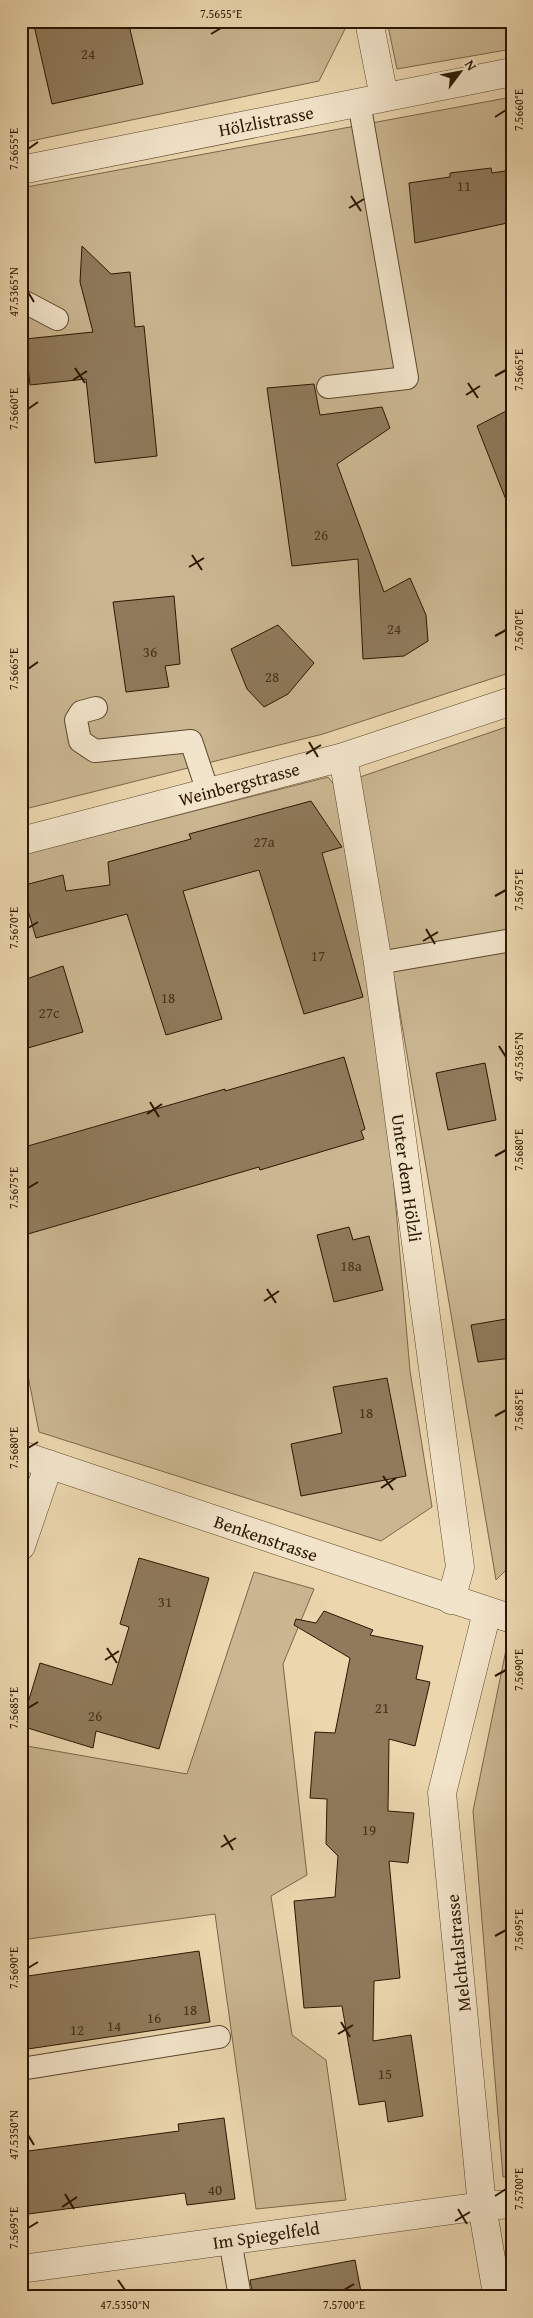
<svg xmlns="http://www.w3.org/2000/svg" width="533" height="2318" font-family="'Gentium Book Plus',serif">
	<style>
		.green { fill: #cab691; stroke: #7a6649 }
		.building { fill: #8f7a5b; stroke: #2b1701 }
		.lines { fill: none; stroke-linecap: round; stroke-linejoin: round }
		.service-casing { stroke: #5b472c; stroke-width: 24 }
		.minor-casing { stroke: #5b472c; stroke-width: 29 }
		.service { stroke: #f2e4ca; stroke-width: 22 }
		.minor { stroke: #f2e4ca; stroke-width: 28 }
		.ticks { fill: none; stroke: #2b1701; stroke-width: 2 }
		.labels { text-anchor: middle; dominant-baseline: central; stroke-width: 4; stroke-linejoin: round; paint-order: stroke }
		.number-label { font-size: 15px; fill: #443018 }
		.street-label { font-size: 18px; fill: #2b1701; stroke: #f2e4ca }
		.neatline { fill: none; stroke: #2b1701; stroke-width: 2 }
		.ticks-label { font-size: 12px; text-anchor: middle; fill: #2b1701 }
	</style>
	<rect width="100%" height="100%" fill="#ebd6ae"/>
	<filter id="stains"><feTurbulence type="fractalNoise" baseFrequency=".004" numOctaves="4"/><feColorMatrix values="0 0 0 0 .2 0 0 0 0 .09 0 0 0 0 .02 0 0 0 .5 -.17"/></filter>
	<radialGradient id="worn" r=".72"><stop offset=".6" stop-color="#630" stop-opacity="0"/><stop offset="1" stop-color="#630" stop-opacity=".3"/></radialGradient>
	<path class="green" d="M21,21H347V25L319,81L21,143Z
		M387,21H512V49L397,69Z
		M512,97V672L323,734L21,810V188Z
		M512,725V1564L496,1580L360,777Z
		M328,777L345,798L379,1011L410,1371L432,1507L381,1541L39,1432L21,1340V855Z
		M254,1572L314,1589L283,1664L307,1875L271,1896L292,2035L326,2060L346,2200L256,2209L215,1914L21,1940V1745L187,1774Z
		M506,1650L512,1651V2176L503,2177L473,1811Z"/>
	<path class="building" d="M33,21H128L143,84L52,104Z
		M491,168L492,173L512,170V222L415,243L409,183L450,177V173Z
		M82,246L111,274L130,272L135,327L144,326L157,456L95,463L86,379L30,385L25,339L93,332L80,282Z
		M314,384L320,415L382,407L390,428L337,464L384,592L410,578L426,615L428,641L404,656L363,659L358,559L292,566L267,388Z
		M512,408V509L510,510L477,426Z
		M174,596L180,664L165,666L169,687L126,692L113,602Z
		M278,625L314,663L288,694L264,707L247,689L231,649Z
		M311,801L342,847L322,853L363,997L304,1014L259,870L183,891L222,1019L166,1035L127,914L36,938L21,886L63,875L66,891L110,885L108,862L191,839L189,834Z
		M63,966L83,1032L21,1050V981Z
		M344,1057L365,1129L361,1131L364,1139L260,1170L259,1167L21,1236V1148L225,1089V1091Z
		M485,1063L496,1120L448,1130L436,1073Z
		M349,1227L353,1240L369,1236L383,1290L334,1302L317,1235Z
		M512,1318V1358L478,1362L471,1325Z
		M387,1378L406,1476L301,1496L291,1444L342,1433L333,1387Z
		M139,1558L209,1578L159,1749L96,1731L93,1748L21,1726L40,1663L112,1685L129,1627L120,1624Z
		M324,1611L373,1630L370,1635L423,1646L416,1679L430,1682L415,1746L389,1739L388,1811L414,1813L408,1863L389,1861L400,1978L374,1981L373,2041L411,2035L423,2116L388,2122L385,2101L359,2105L342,2006L304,2008L294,1901L335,1897L338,1856L326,1844L327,1799L310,1798L315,1732L335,1733L350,1658L294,1625L296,1619L316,1623Z
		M199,1951L210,2022L21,2050V1977Z
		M224,2118L235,2199L187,2205L185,2193L21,2215V2152L179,2131L178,2124Z
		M355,2260L362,2297H253L250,2280Z"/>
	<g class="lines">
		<defs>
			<path id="service" d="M21,300L57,319
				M328,387L407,378L359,102
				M96,708L81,712L76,720L80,741L95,751L191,741L208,792
				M378,963L512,940
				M21,2069L219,2037
				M230,2240L240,2297"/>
			<path id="minor" d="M369,21L384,97
				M21,170L512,72
				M343,757L378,963L460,1567L451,1600
				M21,841L343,757L512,701
				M21,1455L512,1619
				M21,1546L49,1464
				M487,1612L442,1793L482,2206L496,2288L501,2297
				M21,2269L482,2206L512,2204"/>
		</defs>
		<use href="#service" class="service-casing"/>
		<use href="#minor" class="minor-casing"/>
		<use href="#service" class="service"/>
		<use href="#minor" class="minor"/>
	</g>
	<path class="ticks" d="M211,34L221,28M495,117L506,110M28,149L38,142M351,196L361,211M349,208L364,199M28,292L34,302M75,368L85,383M495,376L506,370M73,380L87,371M468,383L478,398M466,395L480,386M28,409L38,402M192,555L202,570M189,567L204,558M495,636L506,630M28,669L38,662M309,742L318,757M306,754L321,745M495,896L506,890M28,928L38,922M426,929L435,944M423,941L438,932M499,1046L506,1057M150,1102L159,1117M147,1114L162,1104M495,1156L506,1150M28,1188L38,1182M267,1289L276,1303M264,1301L279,1291M495,1416L506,1410M28,1448L38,1442M383,1476L393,1490M381,1488L396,1478M107,1648L117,1663M105,1660L119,1651M495,1676L506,1670M28,1708L38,1702M224,1835L233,1850M221,1847L236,1838M495,1936L506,1930M28,1968L38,1962M341,2022L350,2037M338,2034L353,2025M28,2135L34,2145M65,2194L74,2209M495,2196L506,2189M62,2207L77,2197M458,2209L467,2224M455,2221L470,2212M28,2228L38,2222M118,2280L125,2290M344,2290L354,2284"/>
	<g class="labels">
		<g class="number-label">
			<text x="88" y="53">24</text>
			<text x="464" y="185">11</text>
			<text x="321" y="534">26</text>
			<text x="394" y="628">24</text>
			<text x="150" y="651">36</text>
			<text x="272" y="676">28</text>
			<text x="264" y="841">27a</text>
			<text x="318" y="955">17</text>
			<text x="168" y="997">18</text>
			<text x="49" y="1012">27c</text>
			<text x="351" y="1265">18a</text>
			<text x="366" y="1412">18</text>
			<text x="165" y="1601">31</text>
			<text x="382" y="1707">21</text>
			<text x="95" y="1715">26</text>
			<text x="369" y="1829">19</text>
			<text x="190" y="2009">18</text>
			<text x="154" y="2017">16</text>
			<text x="114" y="2025">14</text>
			<text x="77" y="2029">12</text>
			<text x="385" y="2073">15</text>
			<text x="215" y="2189">40</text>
		</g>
		<g class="street-label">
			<text transform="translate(266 121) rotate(-11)">Hölzlistrasse</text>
			<text transform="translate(239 784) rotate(-15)">Weinbergstrasse</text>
			<text transform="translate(407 1178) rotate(82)">Unter dem Hölzli</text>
			<text transform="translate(266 1538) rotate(19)">Benkenstrasse</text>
			<text transform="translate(458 1953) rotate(-96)">Melchtalstrasse</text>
			<text transform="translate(266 2235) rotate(-8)">Im Spiegelfeld</text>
		</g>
	</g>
	<rect width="533" height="2318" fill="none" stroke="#ebd6ae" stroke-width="55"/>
	<g transform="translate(460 72) rotate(58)" stroke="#f2e4ca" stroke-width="4" paint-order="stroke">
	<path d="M0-4L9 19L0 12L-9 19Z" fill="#2b1701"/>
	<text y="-8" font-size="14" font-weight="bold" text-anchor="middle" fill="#2b1701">N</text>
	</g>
	<rect x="28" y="28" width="478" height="2262" class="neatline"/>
	<g class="ticks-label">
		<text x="221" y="18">7.5655°E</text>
		<text transform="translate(519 110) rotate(-90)" y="4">7.5660°E</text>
		<text transform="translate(14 149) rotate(-90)" y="4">7.5655°E</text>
		<text transform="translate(14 292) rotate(-90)" y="4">47.5365°N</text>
		<text transform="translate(519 370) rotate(-90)" y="4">7.5665°E</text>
		<text transform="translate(14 409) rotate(-90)" y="4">7.5660°E</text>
		<text transform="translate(519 630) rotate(-90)" y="4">7.5670°E</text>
		<text transform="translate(14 669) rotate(-90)" y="4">7.5665°E</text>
		<text transform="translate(519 890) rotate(-90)" y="4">7.5675°E</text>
		<text transform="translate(14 928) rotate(-90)" y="4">7.5670°E</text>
		<text transform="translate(519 1057) rotate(-90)" y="4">47.5365°N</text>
		<text transform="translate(519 1150) rotate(-90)" y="4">7.5680°E</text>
		<text transform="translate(14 1188) rotate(-90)" y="4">7.5675°E</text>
		<text transform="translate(519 1410) rotate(-90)" y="4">7.5685°E</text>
		<text transform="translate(14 1448) rotate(-90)" y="4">7.5680°E</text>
		<text transform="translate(519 1670) rotate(-90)" y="4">7.5690°E</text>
		<text transform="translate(14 1708) rotate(-90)" y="4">7.5685°E</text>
		<text transform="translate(519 1930) rotate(-90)" y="4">7.5695°E</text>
		<text transform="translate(14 1968) rotate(-90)" y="4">7.5690°E</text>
		<text transform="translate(14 2135) rotate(-90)" y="4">47.5350°N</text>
		<text transform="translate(519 2189) rotate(-90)" y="4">7.5700°E</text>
		<text transform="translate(14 2228) rotate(-90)" y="4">7.5695°E</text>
		<text x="125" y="2309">47.5350°N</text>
		<text x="344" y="2309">7.5700°E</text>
	</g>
	<rect width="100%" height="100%" filter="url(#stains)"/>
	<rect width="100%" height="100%" fill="url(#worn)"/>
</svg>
